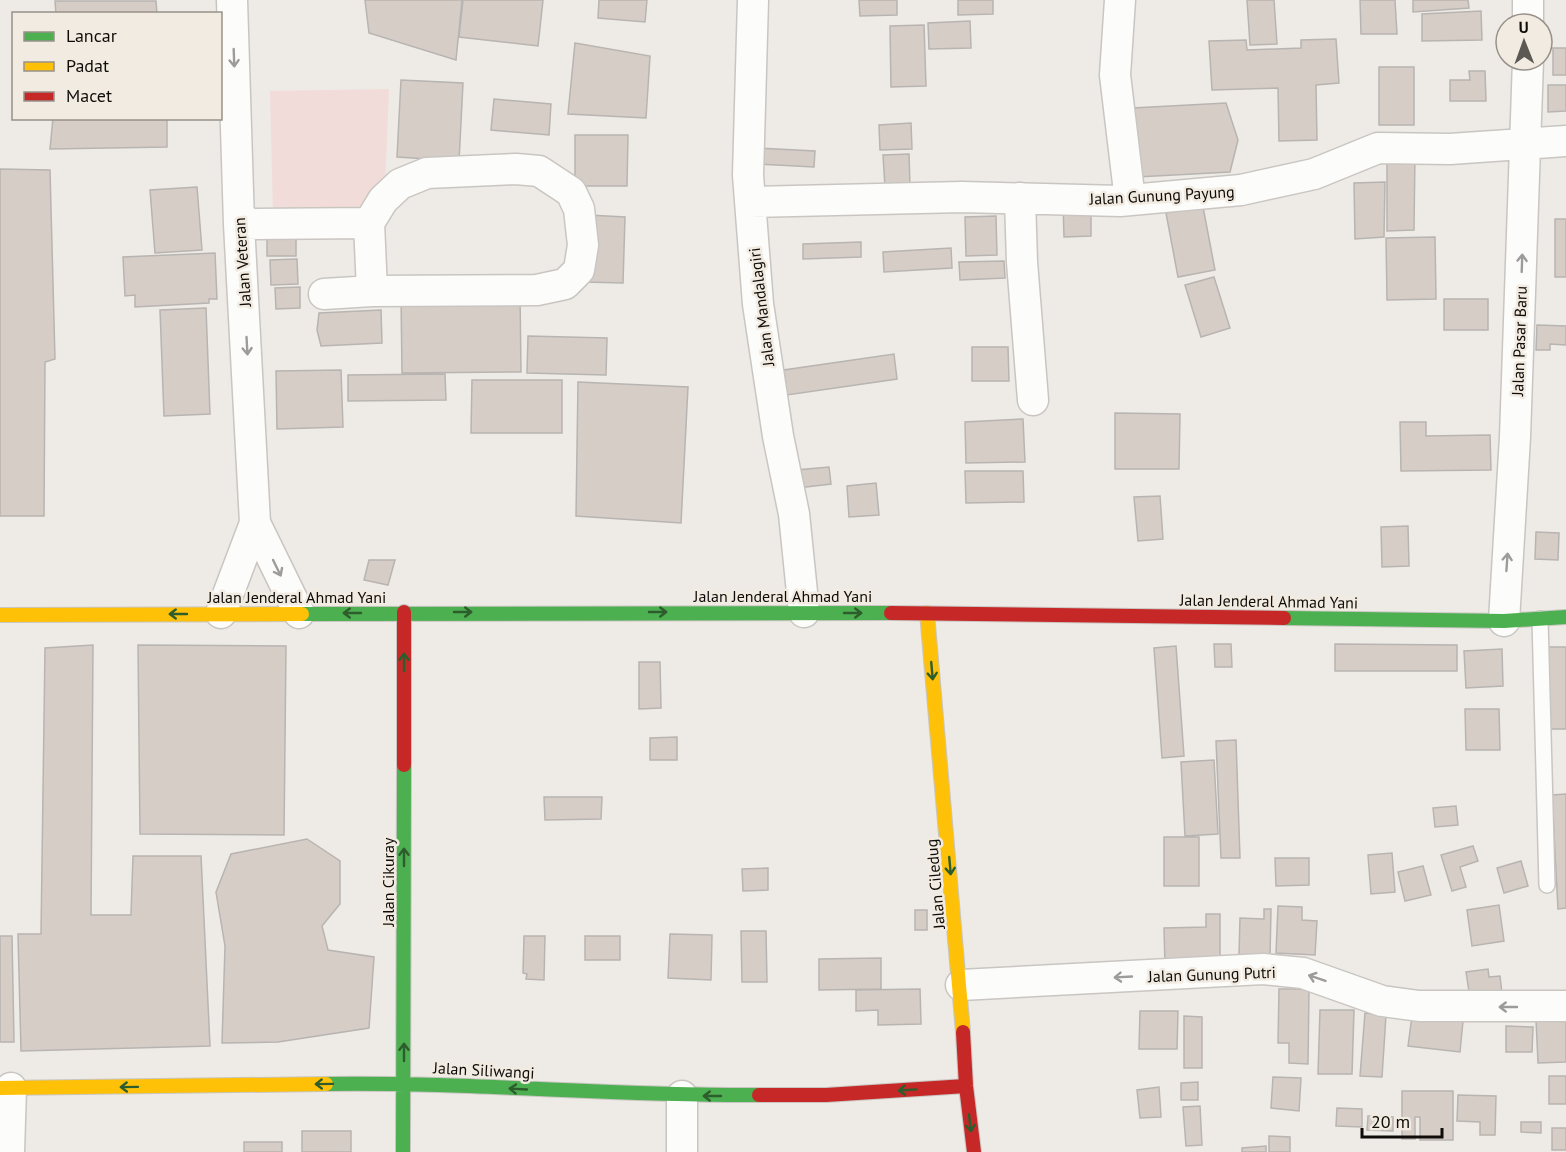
<svg xmlns="http://www.w3.org/2000/svg" width="1566" height="1152" font-family="'PT Sans',sans-serif">
	<style>
		.green { fill: #f2dcd9 }
		.building { fill: #d6cdc7; stroke: #b8b4b1; stroke-width: 1.5 }
		.lines { fill: none; stroke-linecap: round; stroke-linejoin: round }
		.lane-casing { stroke: #c9c6c2; stroke-width: 18 }
		.street-casing { stroke: #c9c6c2; stroke-width: 33 }
		.fast-casing { stroke: #c9c6c2; stroke-width: 16 }
		.slow-casing { stroke: #c9c6c2; stroke-width: 16 }
		.jam-casing { stroke: #c9c6c2; stroke-width: 16 }
		.lane { stroke: #fcfcfb; stroke-width: 15 }
		.street { stroke: #fcfcfb; stroke-width: 30 }
		.fast { stroke: #4caf50; stroke-width: 14 }
		.slow { stroke: #ffc107; stroke-width: 14 }
		.jam { stroke: #c62828; stroke-width: 14 }
		.oneway { stroke: #9d9c9a }
		.oneway2 { stroke: #2d5d2c }
		.labels { text-anchor: middle; dominant-baseline: central; stroke-width: 5; stroke-linejoin: round; paint-order: stroke }
		.street-label { font-size: 16px; fill: #0e0b08; stroke: #f2ebe1 }
	</style>
	<rect width="100%" height="100%" fill="#eeeae5"/>
	<path class="green" d="M389,89L385,188L357,209L273,214L270,91Z"/>
	<path class="building" d="M365,0H462L456,60L369,33Z
		M463,0H543L538,46L459,37Z
		M599,0H647L645,22L598,18Z
		M859,0H897V15L860,16Z
		M958,0H993V14L958,15Z
		M1247,0H1274L1277,44L1250,45Z
		M1360,0H1395L1397,34H1361Z
		M1413,0H1468L1469,8L1413,12Z
		M55,1H156L157,14H56Z
		M1481,11L1482,40L1422,41V14Z
		M970,21L971,48L929,49L928,23Z
		M924,25L926,86L891,87L890,26Z
		M1336,39L1339,83L1316,85L1317,140L1279,141L1278,88L1212,90L1209,41L1246,40L1247,50L1301,48V40Z
		M575,43L650,56L646,118L568,114Z
		M1553,48H1566V75H1553Z
		M1379,67H1414V125H1379Z
		M1469,71H1485L1486,101H1450V80H1470Z
		M401,80L463,83L459,161L397,157Z
		M1548,85H1566V111L1548,112Z
		M494,99L551,104L549,135L491,130Z
		M1226,103L1238,140L1230,172L1137,177L1133,108Z
		M53,118H167V147L50,149Z
		M911,123L912,149L880,150L879,125Z
		M575,135H628L627,186H575Z
		M758,148L815,151L814,167L757,164Z
		M1387,153H1415L1414,230L1387,231Z
		M909,154L910,186L885,187L883,155Z
		M0,169L50,170L55,359L45,362L44,516H0Z
		M1385,182L1384,237L1355,239L1354,183Z
		M197,187L202,250L155,253L150,190Z
		M1091,202V236L1064,237L1063,203Z
		M1203,207L1215,270L1178,277L1166,213Z
		M588,215L625,217L623,283L585,282Z
		M996,216L997,255L966,256L965,217Z
		M1555,219H1566V277H1555Z
		M296,230V256H267V231Z
		M1435,237L1436,299L1387,300L1386,238Z
		M861,242V257L803,259V244Z
		M951,248L952,268L884,272L883,252Z
		M215,253L217,299H209V303L135,307V295L125,296L123,257Z
		M297,259L298,284L271,285L270,260Z
		M1004,261L1005,278L960,280L959,262Z
		M1214,277L1230,328L1201,337L1185,285Z
		M300,287V308L276,309L275,288Z
		M520,295L521,372L402,373L401,296Z
		M1444,299H1488V330H1444Z
		M206,308L210,414L164,416L160,310Z
		M381,310L382,343L321,346L317,330L319,313Z
		M1537,325L1566,326V345L1550,344V350H1536Z
		M528,336L607,338L606,375L527,373Z
		M972,347H1008L1009,381H972Z
		M894,354L897,379L787,395L784,370Z
		M341,370L343,427L277,429L276,371Z
		M445,374L446,400L348,401V375Z
		M472,380H562V433H471Z
		M578,382L688,387L681,523L576,516Z
		M1115,413L1180,414L1179,469H1115Z
		M1023,419L1025,462L966,463L965,422Z
		M1400,422H1426V436L1490,435L1491,470L1401,471Z
		M829,467L831,484L798,488L796,470Z
		M965,471H1023L1024,502L966,503Z
		M876,483L879,515L849,517L847,486Z
		M1160,496L1163,539L1138,541L1134,497Z
		M1408,526L1409,566L1382,567L1381,527Z
		M1536,532L1559,533L1558,560L1535,559Z
		M369,560H395L388,585L364,580Z
		M1214,644H1231L1232,667H1215Z
		M1335,644L1457,645V671H1335Z
		M93,645L91,915H131L133,856H201L210,1046L21,1051L18,934H41L45,648Z
		M138,645L286,646L284,835L140,834Z
		M1176,646L1184,756L1162,758L1154,648Z
		M1547,647H1566V729H1548Z
		M1502,649L1503,686L1466,688L1464,651Z
		M639,662H660L661,708L639,709Z
		M1465,709H1499L1500,750H1466Z
		M677,737V760H650V738Z
		M1236,740L1240,858H1221L1216,741Z
		M1214,760L1218,834L1185,836L1181,762Z
		M1566,794V908L1558,909L1552,795Z
		M544,797H602L601,819L545,820Z
		M1456,806L1458,825L1435,827L1433,808Z
		M1164,837H1199V886H1164Z
		M307,839L340,861V904L322,926L328,950L374,957L369,1028L278,1042L222,1043L225,946L216,892L231,854Z
		M1473,846L1478,861L1460,867L1466,887L1452,891L1441,855Z
		M1392,853L1395,892L1371,894L1368,855Z
		M1275,858H1309V885L1276,886Z
		M1521,861L1528,886L1504,893L1497,868Z
		M1423,866L1431,895L1405,901L1398,872Z
		M768,868V890L743,891L742,869Z
		M1499,905L1504,941L1472,946L1467,910Z
		M1278,906L1302,907V920L1317,921L1315,955L1276,953Z
		M1264,909H1271L1270,957L1239,956L1240,918L1264,919Z
		M915,910H927V930H915Z
		M1206,914H1220V965H1165L1164,928L1206,927Z
		M741,931H766L767,982H742Z
		M670,934L712,935L711,980L668,978Z
		M0,936H12L14,1042H0Z
		M524,936H545L544,980L526,979L527,974L523,973Z
		M585,936H620V960H585Z
		M881,958V989L819,990V959Z
		M1488,969L1489,977L1500,976L1502,994L1470,998L1466,972Z
		M920,989L921,1024L878,1025V1010L856,1011V990Z
		M1279,989H1309L1308,1064L1289,1063V1043H1278Z
		M1320,1010H1354L1352,1074H1318Z
		M1140,1011H1178L1177,1049H1139Z
		M1365,1013L1386,1015L1382,1077L1360,1076Z
		M1184,1016L1202,1017V1068H1184Z
		M1412,1016L1463,1021L1460,1052L1408,1046Z
		M1566,1018V1062L1538,1063L1536,1019Z
		M1506,1026L1533,1027L1532,1052H1506Z
		M1549,1076H1566V1104H1549Z
		M1273,1077L1301,1078L1299,1111L1271,1108Z
		M1198,1082V1100H1181V1083Z
		M1159,1087L1161,1117L1140,1118L1137,1090Z
		M1402,1091H1453V1140H1420V1117H1415V1139H1402Z
		M1458,1095L1496,1096L1495,1135H1480V1122L1457,1121Z
		M1200,1106L1202,1145L1186,1146L1183,1107Z
		M1337,1108L1362,1109V1127L1336,1126Z
		M1368,1116L1393,1117V1131L1367,1130Z
		M1521,1122H1541V1133L1521,1132Z
		M1552,1128H1566V1150H1552Z
		M302,1131H351V1152H302Z
		M1269,1136L1290,1137V1152H1269Z
		M244,1142H282V1152H244Z
		M1266,1146V1152H1242V1148Z"/>
	<g class="lines">
		<defs>
			<path id="lane" d="M1540,619L1547,885"/>
			<path id="street" d="M753,0L748,175L758,304L778,436L794,514L804,612
				M1120,0L1115,75L1130,200
				M1528,24V0
				M1020,198L1022,262L1033,400
				M750,202L962,197L1120,201L1241,190L1314,174L1378,148L1450,149L1566,141
				M369,223L372,291
				M239,224L369,223L383,200L400,184L427,173L516,169L539,171L571,192L579,209L583,245L579,270L565,284L537,290L372,291L324,294
				M255,523L299,613
				M221,613L255,523L239,224L232,0
				M1504,621L1515,437L1528,60
				M961,985L1263,969L1303,973L1382,1001L1419,1006H1566
				M682,1096V1152
				M9,1152L11,1088"/>
			<path id="fast" d="M302,614L891,613
				M1284,618L1504,621L1566,617
				M326,1084C471,1082 615,1096 759,1095
				M403,1152L404,765"/>
			<path id="slow" d="M927,613L963,1032
				M0,615L302,614
				M0,1088L326,1084"/>
			<path id="jam" d="M891,613L1284,618
				M404,765V612
				M963,1032L966,1086L974,1152
				M759,1095H826L966,1086"/>
		</defs>
		<use href="#lane" class="lane-casing"/>
		<use href="#street" class="street-casing"/>
		<use href="#fast" class="fast-casing"/>
		<use href="#slow" class="slow-casing"/>
		<use href="#jam" class="jam-casing"/>
		<use href="#lane" class="lane"/>
		<use href="#street" class="street"/>
		<use href="#fast" class="fast"/>
		<use href="#slow" class="slow"/>
		<use href="#jam" class="jam"/>
	</g>
	<defs><path id="oneway-shaft" d="M-6 0H5M1.5-3L5.5 0L1.5 3" fill="none" stroke-width="1.6" stroke-linecap="round" stroke-linejoin="round" transform="scale(1.5)"/></defs>
	<g class="oneway">
		<use href="#oneway-shaft" transform="translate(234 58) rotate(88)"/>
		<use href="#oneway-shaft" transform="translate(1522 263) rotate(-88)"/>
		<use href="#oneway-shaft" transform="translate(247 346) rotate(87)"/>
		<use href="#oneway-shaft" transform="translate(1507 562) rotate(-86)"/>
		<use href="#oneway-shaft" transform="translate(277 568) rotate(64)"/>
		<use href="#oneway-shaft" transform="translate(1123 977) rotate(177)"/>
		<use href="#oneway-shaft" transform="translate(1317 978) rotate(-161)"/>
		<use href="#oneway-shaft" transform="translate(1508 1007) rotate(-180)"/>
	</g>
	<g class="oneway2">
		<use href="#oneway-shaft" transform="translate(463 612)"/>
		<use href="#oneway-shaft" transform="translate(658 612)"/>
		<use href="#oneway-shaft" transform="translate(352 613) rotate(180)"/>
		<use href="#oneway-shaft" transform="translate(853 613)"/>
		<use href="#oneway-shaft" transform="translate(178 614) rotate(180)"/>
		<use href="#oneway-shaft" transform="translate(404 662) rotate(-90)"/>
		<use href="#oneway-shaft" transform="translate(932 671) rotate(85)"/>
		<use href="#oneway-shaft" transform="translate(404 857) rotate(-90)"/>
		<use href="#oneway-shaft" transform="translate(950 866) rotate(85)"/>
		<use href="#oneway-shaft" transform="translate(404 1052) rotate(-90)"/>
		<use href="#oneway-shaft" transform="translate(324 1084) rotate(179)"/>
		<use href="#oneway-shaft" transform="translate(129 1087) rotate(179)"/>
		<use href="#oneway-shaft" transform="translate(518 1089) rotate(-177)"/>
		<use href="#oneway-shaft" transform="translate(907 1090) rotate(176)"/>
		<use href="#oneway-shaft" transform="translate(712 1096) rotate(180)"/>
		<use href="#oneway-shaft" transform="translate(970 1123) rotate(83)"/>
	</g>
	<g class="labels">
		<g class="street-label">
			<text transform="translate(1162 195) rotate(-3)">Jalan Gunung Payung</text>
			<text transform="translate(242 262) rotate(-94)">Jalan Veteran</text>
			<text transform="translate(761 307) rotate(-97)">Jalan Mandalagiri</text>
			<text transform="translate(1519 341) rotate(-88)">Jalan Pasar Baru</text>
			<text x="783" y="596">Jalan Jenderal Ahmad Yani</text>
			<text x="297" y="597">Jalan Jenderal Ahmad Yani</text>
			<text transform="translate(1269 601) rotate(1)">Jalan Jenderal Ahmad Yani</text>
			<text transform="translate(388 882) rotate(-90)">Jalan Cikuray</text>
			<text transform="translate(935 884) rotate(-95)">Jalan Ciledug</text>
			<text transform="translate(1212 974) rotate(-2)">Jalan Gunung Putri</text>
			<text transform="translate(484 1070) rotate(3)">Jalan Siliwangi</text>
		</g>
	</g>
	<rect x="12" y="12" width="210" height="108" fill="#f2ebe1" stroke="#97918a" stroke-width="1.5"/>
	<rect x="24" y="32" width="30" height="9" fill="#4caf50" stroke="#97918a" stroke-width="1.5"/>
	<text x="66" y="42" font-size="18" fill="#0e0b08">Lancar</text>
	<rect x="24" y="62" width="30" height="9" fill="#ffc107" stroke="#97918a" stroke-width="1.5"/>
	<text x="66" y="72" font-size="18" fill="#0e0b08">Padat</text>
	<rect x="24" y="92" width="30" height="9" fill="#c62828" stroke="#97918a" stroke-width="1.5"/>
	<text x="66" y="102" font-size="18" fill="#0e0b08">Macet</text>
	<g transform="translate(1524 42) rotate(359)"><circle r="28" fill="#f2ebe1" stroke="#97918a" stroke-width="1.5"/>
	<path d="M0-4.5L10 22L0 15L-10 22Z" fill="#5c5955"/>
	<text y="-9" font-size="16" font-weight="bold" text-anchor="middle" fill="#0e0b08">U</text>
	</g>
	<path d="M1362 1128v9h80v-9" fill="none" stroke="#0e0b08" stroke-width="3"/>
	<text x="1371" y="1128" font-size="18" fill="#0e0b08" stroke="#f2ebe1" stroke-width="4.5" paint-order="stroke">20 m</text>
</svg>
